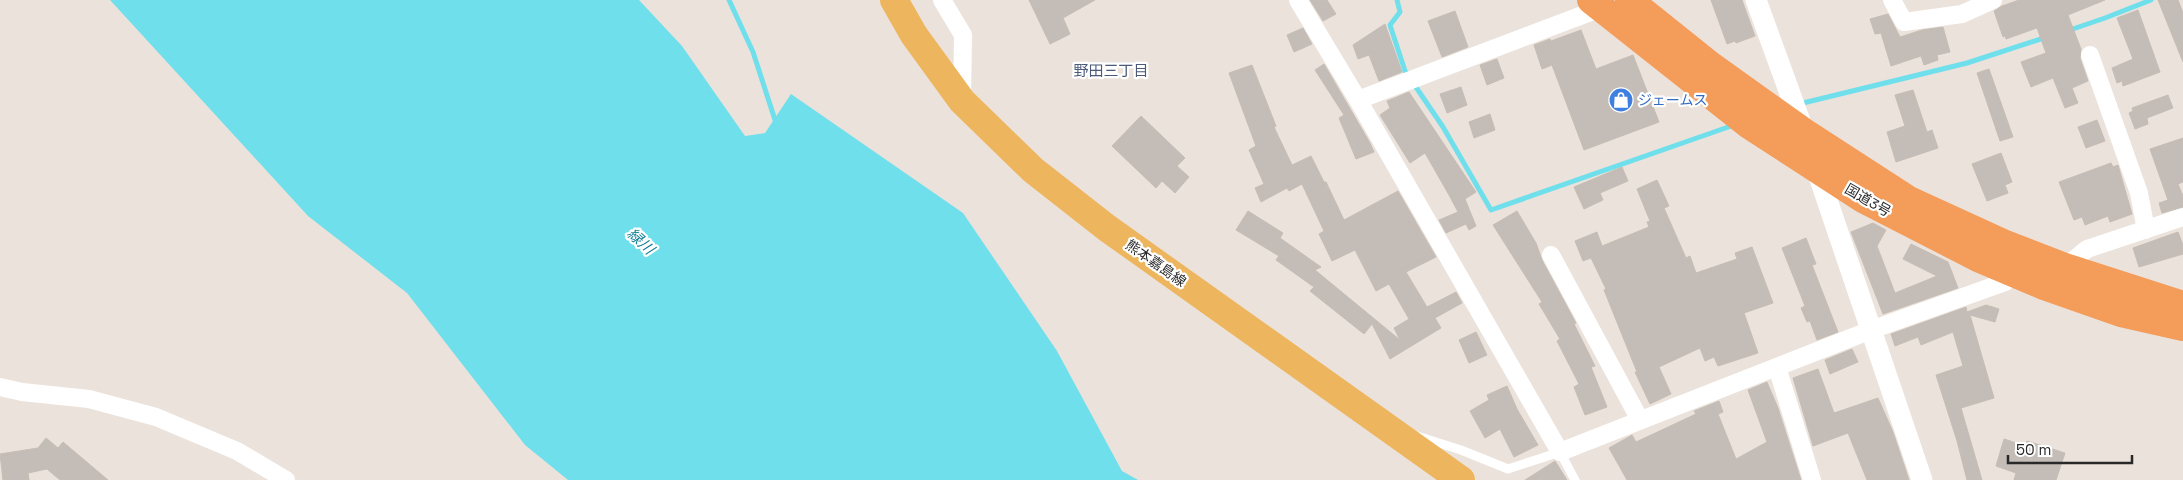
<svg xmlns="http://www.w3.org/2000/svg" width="2183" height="480" font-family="'Space Grotesk','Noto Sans JP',sans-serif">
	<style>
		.water { fill: #70dfec }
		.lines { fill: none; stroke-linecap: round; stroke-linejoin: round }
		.stream { stroke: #70dfec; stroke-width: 5 }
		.building { fill: #c4bdb7; stroke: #c6bdb5 }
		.service { stroke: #fff; stroke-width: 9 }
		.minor { stroke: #fff; stroke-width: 18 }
		.tertiary { stroke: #fff; stroke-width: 21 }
		.primary { stroke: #edb55e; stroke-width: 28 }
		.trunk { stroke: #f49c5a; stroke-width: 28 }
		.labels { text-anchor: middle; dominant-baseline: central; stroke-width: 4.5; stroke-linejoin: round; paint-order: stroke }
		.shop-label { font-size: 14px; fill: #366cbe; stroke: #fff; text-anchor: start }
		.street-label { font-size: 14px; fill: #292929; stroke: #fff }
		.neighbourhood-label { font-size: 15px; fill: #4b5a79; stroke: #fff }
		.water-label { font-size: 15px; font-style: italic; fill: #107e96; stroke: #fff }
	</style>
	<rect width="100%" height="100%" fill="#ebe2db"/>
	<path class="water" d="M110,0H639L682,46L745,136L765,133L791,94L963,213L1057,351L1122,471L1138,480H568L525,445L407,293L308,216Z"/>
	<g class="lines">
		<path class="stream" d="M729,0L753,52L776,123
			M1397,0L1400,12L1390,25L1405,71L1443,127L1491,210L1734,125
			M2067,31L2105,18L2151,0
			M1799,104L1967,63L2047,37"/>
	</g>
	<path class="building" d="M1029,0H1095L1063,18L1070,34L1050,44Z
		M1310,0H1327L1336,14L1323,21Z
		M1711,0H1742L1755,36L1736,43L1735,41L1727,44Z
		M2019,0H2105L2068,15L2081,49L2080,58L2088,81L2072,88L2078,103L2065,108L2053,78L2031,87L2021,62L2046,53L2037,28L2006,39L2005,36L2003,37L1994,11L2002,6Z
		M2158,0H2178L2183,13V62Z
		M2138,10L2160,72L2123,86L2122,81L2117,83L2112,68L2133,59L2117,18Z
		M1455,11L1468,47L1442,57L1428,21Z
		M1888,14L1900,37L1922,30L1943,27L1950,52L1937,55L1938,60L1924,65L1921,56L1891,66L1881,33L1875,34L1870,19Z
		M1385,24L1402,72L1379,81L1369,55L1358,59L1353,45Z
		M1303,28L1312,44L1294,52L1287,35Z
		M1581,30L1596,69L1633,55L1659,122L1584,150L1552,65L1542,69L1534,45L1550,39L1551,41Z
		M1497,59L1504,78L1487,85L1480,65Z
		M1324,64L1370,143L1374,152L1356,159L1339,118L1344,115L1315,70Z
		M1252,65L1276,126L1274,127L1292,165L1311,156L1324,182H1326L1344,220L1398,191L1436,257L1406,272L1427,307L1456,292L1462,303L1435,318L1441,328L1390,359L1372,324L1364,334L1310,291L1314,287L1276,260L1279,256L1236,230L1248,211L1283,233L1280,238L1321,267L1315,270L1400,340L1394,328L1409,319L1389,284L1376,291L1355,250L1332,261L1319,234L1324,231L1302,184L1289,191L1287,188L1261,202L1255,188L1264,184L1249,150L1256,146L1229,73Z
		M1989,69L2013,137L2000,141L1977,73Z
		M1461,87L1467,105L1447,113L1440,94Z
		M1913,90L1927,132L1932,130L1938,148L1896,162L1887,132L1905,126L1895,95Z
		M1409,92L1476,192L1465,199L1476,226L1469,230L1466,224L1446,233L1439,220L1458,212L1449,195L1425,153L1410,163L1380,115L1390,108L1387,101Z
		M2168,95L2173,108L2147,118L2148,124L2135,129L2129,113L2133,111L2132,108Z
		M1490,114L1495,130L1474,138L1469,122Z
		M1141,116L1185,158L1177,166L1189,177L1175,193L1162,181L1156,188L1112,146Z
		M2097,120L2105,141L2086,148L2078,127Z
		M2183,138V182L2178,184L2183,196V207L2162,213L2159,203L2168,200L2150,149Z
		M2001,153L2012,182L2005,185L2008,193L1987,201L1972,164Z
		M2111,163L2113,167L2118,165L2132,214L2110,222L2108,216L2085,225L2082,217L2074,220L2059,182Z
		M1622,167L1628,181L1600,193L1603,200L1584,209L1574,187Z
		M1657,180L1669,206L1664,208L1686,258L1690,256L1696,273L1737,259L1735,253L1752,247L1773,303L1744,313L1758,353L1718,366L1714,357L1705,361L1700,348L1659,367L1671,394L1650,404L1635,372H1637L1604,290L1606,289L1591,258L1583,261L1575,241L1597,232L1602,246L1649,227L1647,222L1650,221L1637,189Z
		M1517,211L1536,243L1542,260L1576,323L1574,324L1595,366L1591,367L1607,407L1585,415L1574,387L1579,384L1557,341L1560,339L1539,304L1542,302L1493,225Z
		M1873,223L1886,230L1877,246L1895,293L1937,276L1903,259L1911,244L1948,262L1958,288L1883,314L1851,232Z
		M2178,232L2183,245V254L2139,267L2133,248Z
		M1806,238L1816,264L1812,265L1838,332L1817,340L1810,321L1807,322L1801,308L1805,306L1782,248Z
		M1986,305L1999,309L1995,322L1970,315L1994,398L1961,408L1982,480H1967L1957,441L1936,375L1963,366L1953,332L1921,345L1918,337L1895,346L1891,334L1966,307L1967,312Z
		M1476,332L1487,355L1469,363L1459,340Z
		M1852,349L1858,362L1830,374L1825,360Z
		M1818,369L1834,413L1878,398L1893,432L1909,480H1867L1848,433L1813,446L1793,378Z
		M1767,382L1778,408L1801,480H1627L1609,448L1632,435L1636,442L1696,414L1694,411L1719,401L1723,412L1718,414L1736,459L1767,442L1748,390Z
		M1507,386L1517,409L1538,445L1514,457L1500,429L1485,438L1470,411L1489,400L1487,395Z
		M46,438L58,448L63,442L108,480H60L47,469L28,473L29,480H3L0,454L38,448Z
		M2004,439L2026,446L2027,441L2065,453L2056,480H2014L2016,473L1996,466Z
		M1555,461L1567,480H1525Z"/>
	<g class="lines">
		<path class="service" d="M1417,436L1461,450L1508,469L1560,452L1575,480"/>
		<path class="minor" d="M942,0L963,35L962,101
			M1298,0L1358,100L1560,452L1871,330L2005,282L2013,273
			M1892,0L1904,22L1962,14L1993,0
			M2090,55L2139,193L2146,230
			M1358,100L1601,8
			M1551,255L1640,420
			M2065,267L2087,249L2183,217
			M1777,367L1812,480
			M0,387L22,392L89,399L156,417L237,451L286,480"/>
		<path class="tertiary" d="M1756,0L1804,132L1922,480"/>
		<path class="primary" d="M894,0L914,35L962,101L1033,170L1107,228L1461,480"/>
		<path class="trunk" d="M1591,0L1749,125L1863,199L1978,258L2044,286L2121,313L2183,327
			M1629,0L1710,65L1804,132L1909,200L2003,243L2065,267L2183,305"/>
	</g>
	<defs>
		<symbol id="shop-disc" viewBox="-11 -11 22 22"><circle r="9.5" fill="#3f7fe0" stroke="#fff"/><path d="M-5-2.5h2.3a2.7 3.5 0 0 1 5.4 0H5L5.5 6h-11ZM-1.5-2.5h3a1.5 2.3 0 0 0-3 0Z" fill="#fff"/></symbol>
	</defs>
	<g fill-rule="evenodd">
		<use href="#shop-disc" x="1607" y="86" width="28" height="28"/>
	</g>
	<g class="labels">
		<g class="shop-label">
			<text x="1638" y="100">ジェームス</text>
		</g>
		<g class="street-label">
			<text transform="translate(1868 200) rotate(30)">国道3号</text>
			<text transform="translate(1156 263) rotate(35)">熊本嘉島線</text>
		</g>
		<g class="neighbourhood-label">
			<text x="1111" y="70">野田三丁目</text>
		</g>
		<g class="water-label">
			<text transform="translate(641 241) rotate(43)">緑川</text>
		</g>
	</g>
	<path d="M2008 455v8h124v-8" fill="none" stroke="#292929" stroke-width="2.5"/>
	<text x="2016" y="455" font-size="15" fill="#292929" stroke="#ffffff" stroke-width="4" paint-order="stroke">50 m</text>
</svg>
